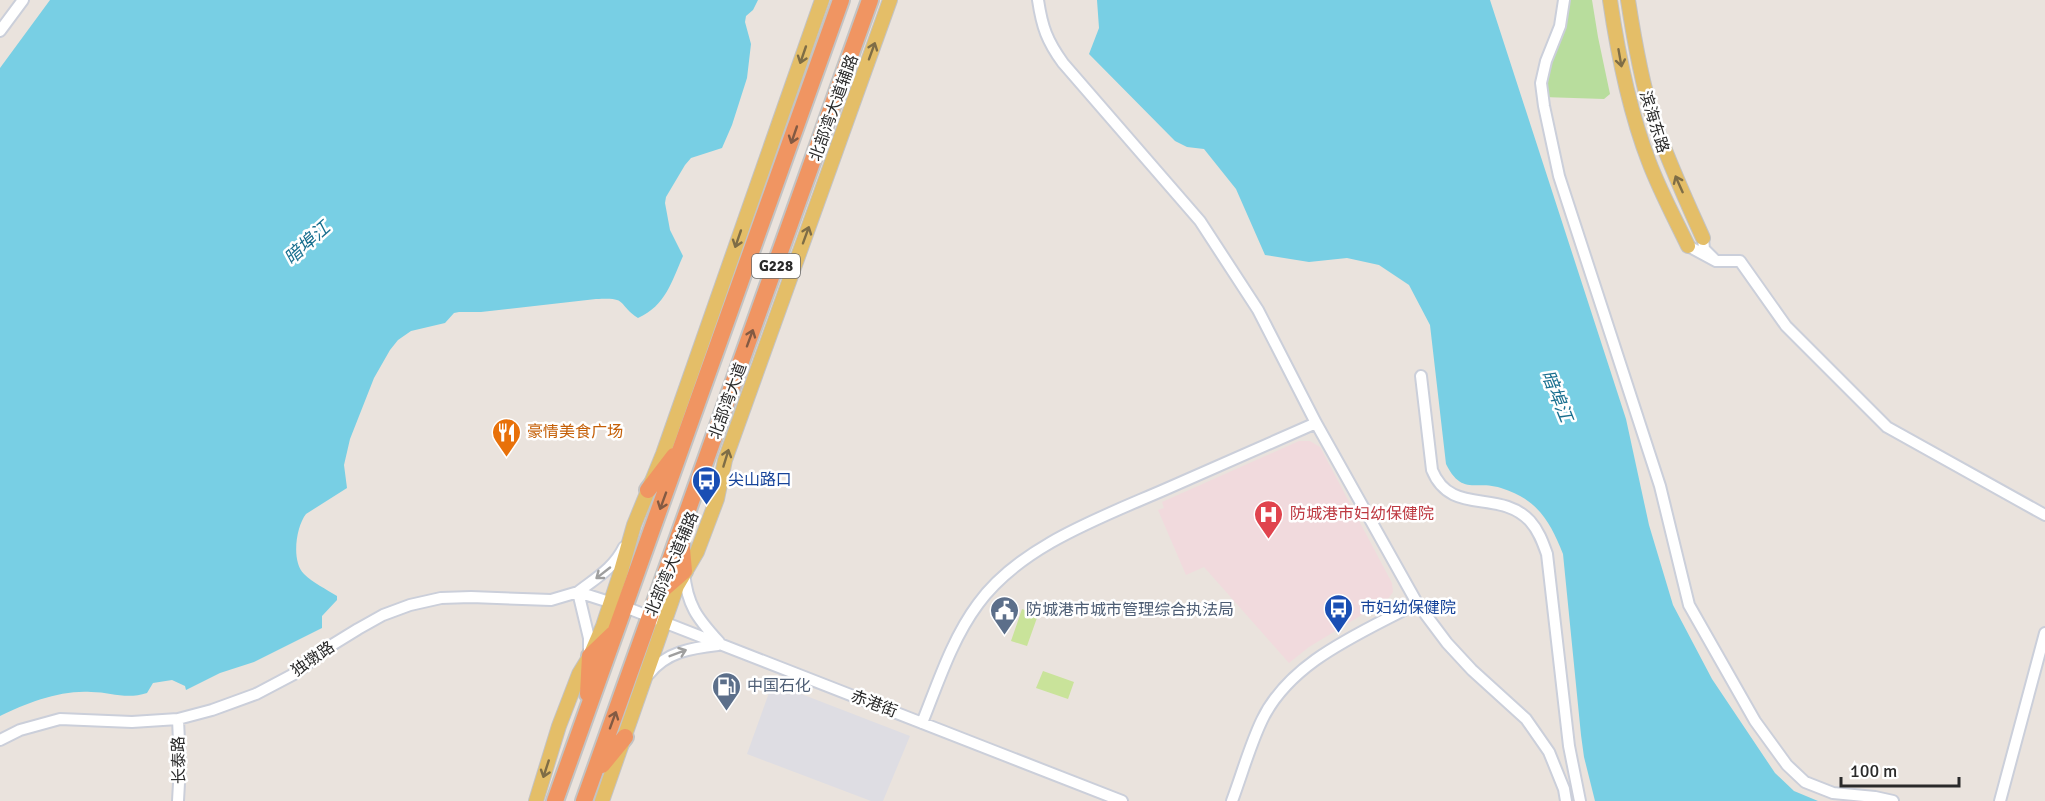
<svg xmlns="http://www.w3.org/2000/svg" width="2045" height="801" font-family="Signika,'Noto Sans SC',sans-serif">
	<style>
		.industrial { fill: #dedde3 }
		.medical { fill: #f1dadd }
		.green { fill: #b8dd9d }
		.pitch { fill: #c9e39a }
		.water { fill: #78cfe4 }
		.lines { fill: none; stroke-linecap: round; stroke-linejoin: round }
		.minor-casing { stroke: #cbcfda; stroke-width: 14 }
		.major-casing { stroke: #c3c3c3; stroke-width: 16 }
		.highway-casing { stroke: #c3c3c3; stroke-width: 20 }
		.minor { stroke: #fff; stroke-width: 10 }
		.major { stroke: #e4be68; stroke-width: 14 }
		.highway { stroke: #f09562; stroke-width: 16 }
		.oneway { stroke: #7e6d46 }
		.oneway2 { stroke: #835a43 }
		.oneway3 { stroke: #9f9f9f }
		.labels { text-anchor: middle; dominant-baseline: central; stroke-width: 5; stroke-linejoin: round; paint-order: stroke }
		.shield { fill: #fff; stroke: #6a6a6a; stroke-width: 1.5 }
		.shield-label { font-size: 15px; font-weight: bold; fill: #2a2a2a }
		.street-label { font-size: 16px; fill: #2a2a2a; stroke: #fff }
		.food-label { font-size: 16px; fill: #c56008; stroke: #fff; text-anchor: start }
		.transit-label { font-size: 16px; fill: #164399; stroke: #fff; text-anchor: start }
		.health-label { font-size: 16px; fill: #be3a42; stroke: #fff; text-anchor: start }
		.service-label { font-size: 16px; fill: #4e5e75; stroke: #fff; text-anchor: start }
		.water-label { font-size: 18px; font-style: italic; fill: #196f8f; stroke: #fff }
	</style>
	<rect width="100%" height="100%" fill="#eae3dd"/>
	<path class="industrial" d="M778,685L910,736L883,801H871L747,754L770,690Z"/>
	<path class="medical" d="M1299,441H1310L1320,447L1392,583L1393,592L1388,599L1309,647L1289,663L1204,567L1186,575L1158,510L1164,508L1162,502Z"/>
	<path class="green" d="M1566,0H1592L1598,37L1610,94L1604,99L1543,97L1549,58Z"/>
	<path class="pitch" d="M1022,609L1038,615L1027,646L1011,641Z
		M1043,671L1074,682L1068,699L1036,688Z"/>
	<path class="water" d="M50,0H758L753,10L746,16L745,22L751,44L747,78L732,125L722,148L691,158L685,165L666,197L665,203L670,230L683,256C671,283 666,305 638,318C616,303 629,297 596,299L481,312H459L454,313L445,323L411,331L398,340L390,350L374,378L350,439L344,465L347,488L306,514C296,527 291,561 304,574C313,583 326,589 337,596V600L322,616V628L254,662L220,673L186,690L185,686L172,680L153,683L147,693C126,700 111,692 91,692C60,690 27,703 0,716V68Z
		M1097,0H1490L1626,419L1649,525L1673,605L1712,679L1775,773L1794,791L1818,801H1595L1584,757L1581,735L1563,554C1550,521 1537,499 1501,488C1475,480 1462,496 1446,464L1430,325L1409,285L1379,265L1347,258L1309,262L1265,255L1236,189L1204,149L1187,147L1175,141L1089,54L1099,28Z"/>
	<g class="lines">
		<defs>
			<path id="minor" d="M1038,0C1042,27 1047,41 1063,63L1200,221L1258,310L1316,423L1417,603L1447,643L1472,670L1526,719L1549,752L1564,789L1566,801
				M1564,0L1560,26L1546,61L1541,83L1544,106L1559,176L1660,486L1689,605L1755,721L1787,765L1805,782L1833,793L1875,797L1893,801
				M0,31L23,0
				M1688,246L1716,261L1704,249L1703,238
				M1716,261H1740L1786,326L1887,427L2045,515
				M1421,376L1432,470C1451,517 1499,488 1530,521C1539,531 1543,543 1547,554L1569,746L1580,801
				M684,572C687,605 697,618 719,642
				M589,654V638L578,592C596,578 614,568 624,547
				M649,674C666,652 691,648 718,645
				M922,723C938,683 952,639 978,604C1020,546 1102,517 1166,489C1216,467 1266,445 1316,423
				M0,740L20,730L60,719L132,722L178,719L212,710L256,694L294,674L332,645L358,629L383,615L410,605L441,598L471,597L551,600L578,592L625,607L1122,801
				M178,801L180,765L178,719
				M1232,801C1242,774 1250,745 1262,720C1291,660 1362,633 1417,603
				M2000,801L2045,633"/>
			<path id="major" d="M1610,0C1618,55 1629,110 1649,162C1660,191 1675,219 1688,246
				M1628,0C1634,39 1641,80 1653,118C1667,159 1685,198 1703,238
				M536,801L559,726L579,674L590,656L603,626L621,571L634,525L663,454L822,0
				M602,801L677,586L697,552L717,499L725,460L890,0"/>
			<path id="highway" d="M648,490L674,456
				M661,591L684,571L681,538
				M588,694L590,656L613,634
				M602,765L625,737
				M555,801L841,0
				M584,801L870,0"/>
		</defs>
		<use href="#minor" class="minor-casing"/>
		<use href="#major" class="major-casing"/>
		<use href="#highway" class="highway-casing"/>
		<use href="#minor" class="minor"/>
		<use href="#major" class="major"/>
		<use href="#highway" class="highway"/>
	</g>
	<defs><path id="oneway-shaft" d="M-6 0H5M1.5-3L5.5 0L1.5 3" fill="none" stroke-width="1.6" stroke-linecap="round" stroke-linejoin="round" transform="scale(1.5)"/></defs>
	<g class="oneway">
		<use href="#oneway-shaft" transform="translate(872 51) rotate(-70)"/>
		<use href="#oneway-shaft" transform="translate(803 55) rotate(109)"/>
		<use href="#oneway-shaft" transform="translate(1620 58) rotate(80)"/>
		<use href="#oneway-shaft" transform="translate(1679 184) rotate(-114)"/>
		<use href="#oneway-shaft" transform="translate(806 235) rotate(-70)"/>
		<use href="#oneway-shaft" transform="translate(738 239) rotate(109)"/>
		<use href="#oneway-shaft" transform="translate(726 458) rotate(-73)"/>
		<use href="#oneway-shaft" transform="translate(546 769) rotate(108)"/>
	</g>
	<g class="oneway2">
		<use href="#oneway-shaft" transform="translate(794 135) rotate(109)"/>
		<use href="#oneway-shaft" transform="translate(750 338) rotate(-70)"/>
		<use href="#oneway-shaft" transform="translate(663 501) rotate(110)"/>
		<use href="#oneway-shaft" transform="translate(613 720) rotate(-70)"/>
	</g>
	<g class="oneway3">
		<use href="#oneway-shaft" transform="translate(603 573) rotate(142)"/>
		<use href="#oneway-shaft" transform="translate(678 653) rotate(-21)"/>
	</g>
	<defs>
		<symbol id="restaurant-pin" viewBox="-11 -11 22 30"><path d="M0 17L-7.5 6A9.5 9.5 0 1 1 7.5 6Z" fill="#e8710a" stroke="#fff"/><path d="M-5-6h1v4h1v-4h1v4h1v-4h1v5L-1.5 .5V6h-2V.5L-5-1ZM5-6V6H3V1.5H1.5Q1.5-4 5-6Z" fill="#fff"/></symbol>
		<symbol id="bus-pin" viewBox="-11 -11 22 30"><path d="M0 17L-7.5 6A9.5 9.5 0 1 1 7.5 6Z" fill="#1a4fb4" stroke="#fff"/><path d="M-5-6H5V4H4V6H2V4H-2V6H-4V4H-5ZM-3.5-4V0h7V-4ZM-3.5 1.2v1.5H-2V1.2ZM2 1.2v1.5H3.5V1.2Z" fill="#fff"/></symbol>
		<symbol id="hospital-pin" viewBox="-11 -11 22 30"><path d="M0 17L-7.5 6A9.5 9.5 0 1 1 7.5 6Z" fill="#e0444e" stroke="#fff"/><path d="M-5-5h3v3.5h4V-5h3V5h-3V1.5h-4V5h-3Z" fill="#fff"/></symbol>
		<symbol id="civic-pin" viewBox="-11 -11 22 30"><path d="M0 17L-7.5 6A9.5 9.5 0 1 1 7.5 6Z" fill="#5c6f8a" stroke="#fff"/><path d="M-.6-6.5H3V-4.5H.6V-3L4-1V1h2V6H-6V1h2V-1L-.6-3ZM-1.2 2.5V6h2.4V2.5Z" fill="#fff"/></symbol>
		<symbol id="fuel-pin" viewBox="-11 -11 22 30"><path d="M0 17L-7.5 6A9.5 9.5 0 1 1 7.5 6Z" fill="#5c6f8a" stroke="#fff"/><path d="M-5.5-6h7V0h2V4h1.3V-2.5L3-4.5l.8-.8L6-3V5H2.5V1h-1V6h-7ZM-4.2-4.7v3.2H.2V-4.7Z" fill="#fff"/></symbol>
	</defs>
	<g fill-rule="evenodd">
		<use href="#restaurant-pin" x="490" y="416" width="33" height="45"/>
		<use href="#bus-pin" x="690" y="464" width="33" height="45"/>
		<use href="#hospital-pin" x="1252" y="498" width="33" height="45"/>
		<use href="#bus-pin" x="1322" y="592" width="33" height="45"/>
		<use href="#civic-pin" x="988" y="594" width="33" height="45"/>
		<use href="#fuel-pin" x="710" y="670" width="33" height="45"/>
	</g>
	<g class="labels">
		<rect class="shield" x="752" y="254" width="48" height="24" rx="4.5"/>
		<g class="shield-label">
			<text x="776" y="266">G228</text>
		</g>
		<g class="street-label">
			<text transform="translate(834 108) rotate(-70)">北部湾大道辅路</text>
			<text transform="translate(1654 122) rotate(73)">滨海东路</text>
			<text transform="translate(728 401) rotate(-70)">北部湾大道</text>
			<text transform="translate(672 564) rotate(-67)">北部湾大道辅路</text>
			<text transform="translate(313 659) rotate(-35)">独墩路</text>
			<text transform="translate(874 704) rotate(21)">赤港街</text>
			<text transform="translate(179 760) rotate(-91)">长泰路</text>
		</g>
		<g class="food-label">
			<text x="527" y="432">豪情美食广场</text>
		</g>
		<g class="transit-label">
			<text x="728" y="480">尖山路口</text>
			<text x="1360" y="608">巿妇幼保健院</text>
		</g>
		<g class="health-label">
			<text x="1290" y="514">防城港市妇幼保健院</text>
		</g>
		<g class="service-label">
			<text x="1026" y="610">防城港市城市管理综合执法局</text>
			<text x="747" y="686">中国石化</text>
		</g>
		<g class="water-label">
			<text transform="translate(307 243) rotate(-42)">暗埠江</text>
			<text transform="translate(1557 396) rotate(68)">暗埠江</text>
		</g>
	</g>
	<path d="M1841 777v9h118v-9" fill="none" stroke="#2a2a2a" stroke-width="3"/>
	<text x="1850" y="777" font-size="18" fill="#2a2a2a" stroke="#ffffff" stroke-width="4.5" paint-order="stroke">100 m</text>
</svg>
